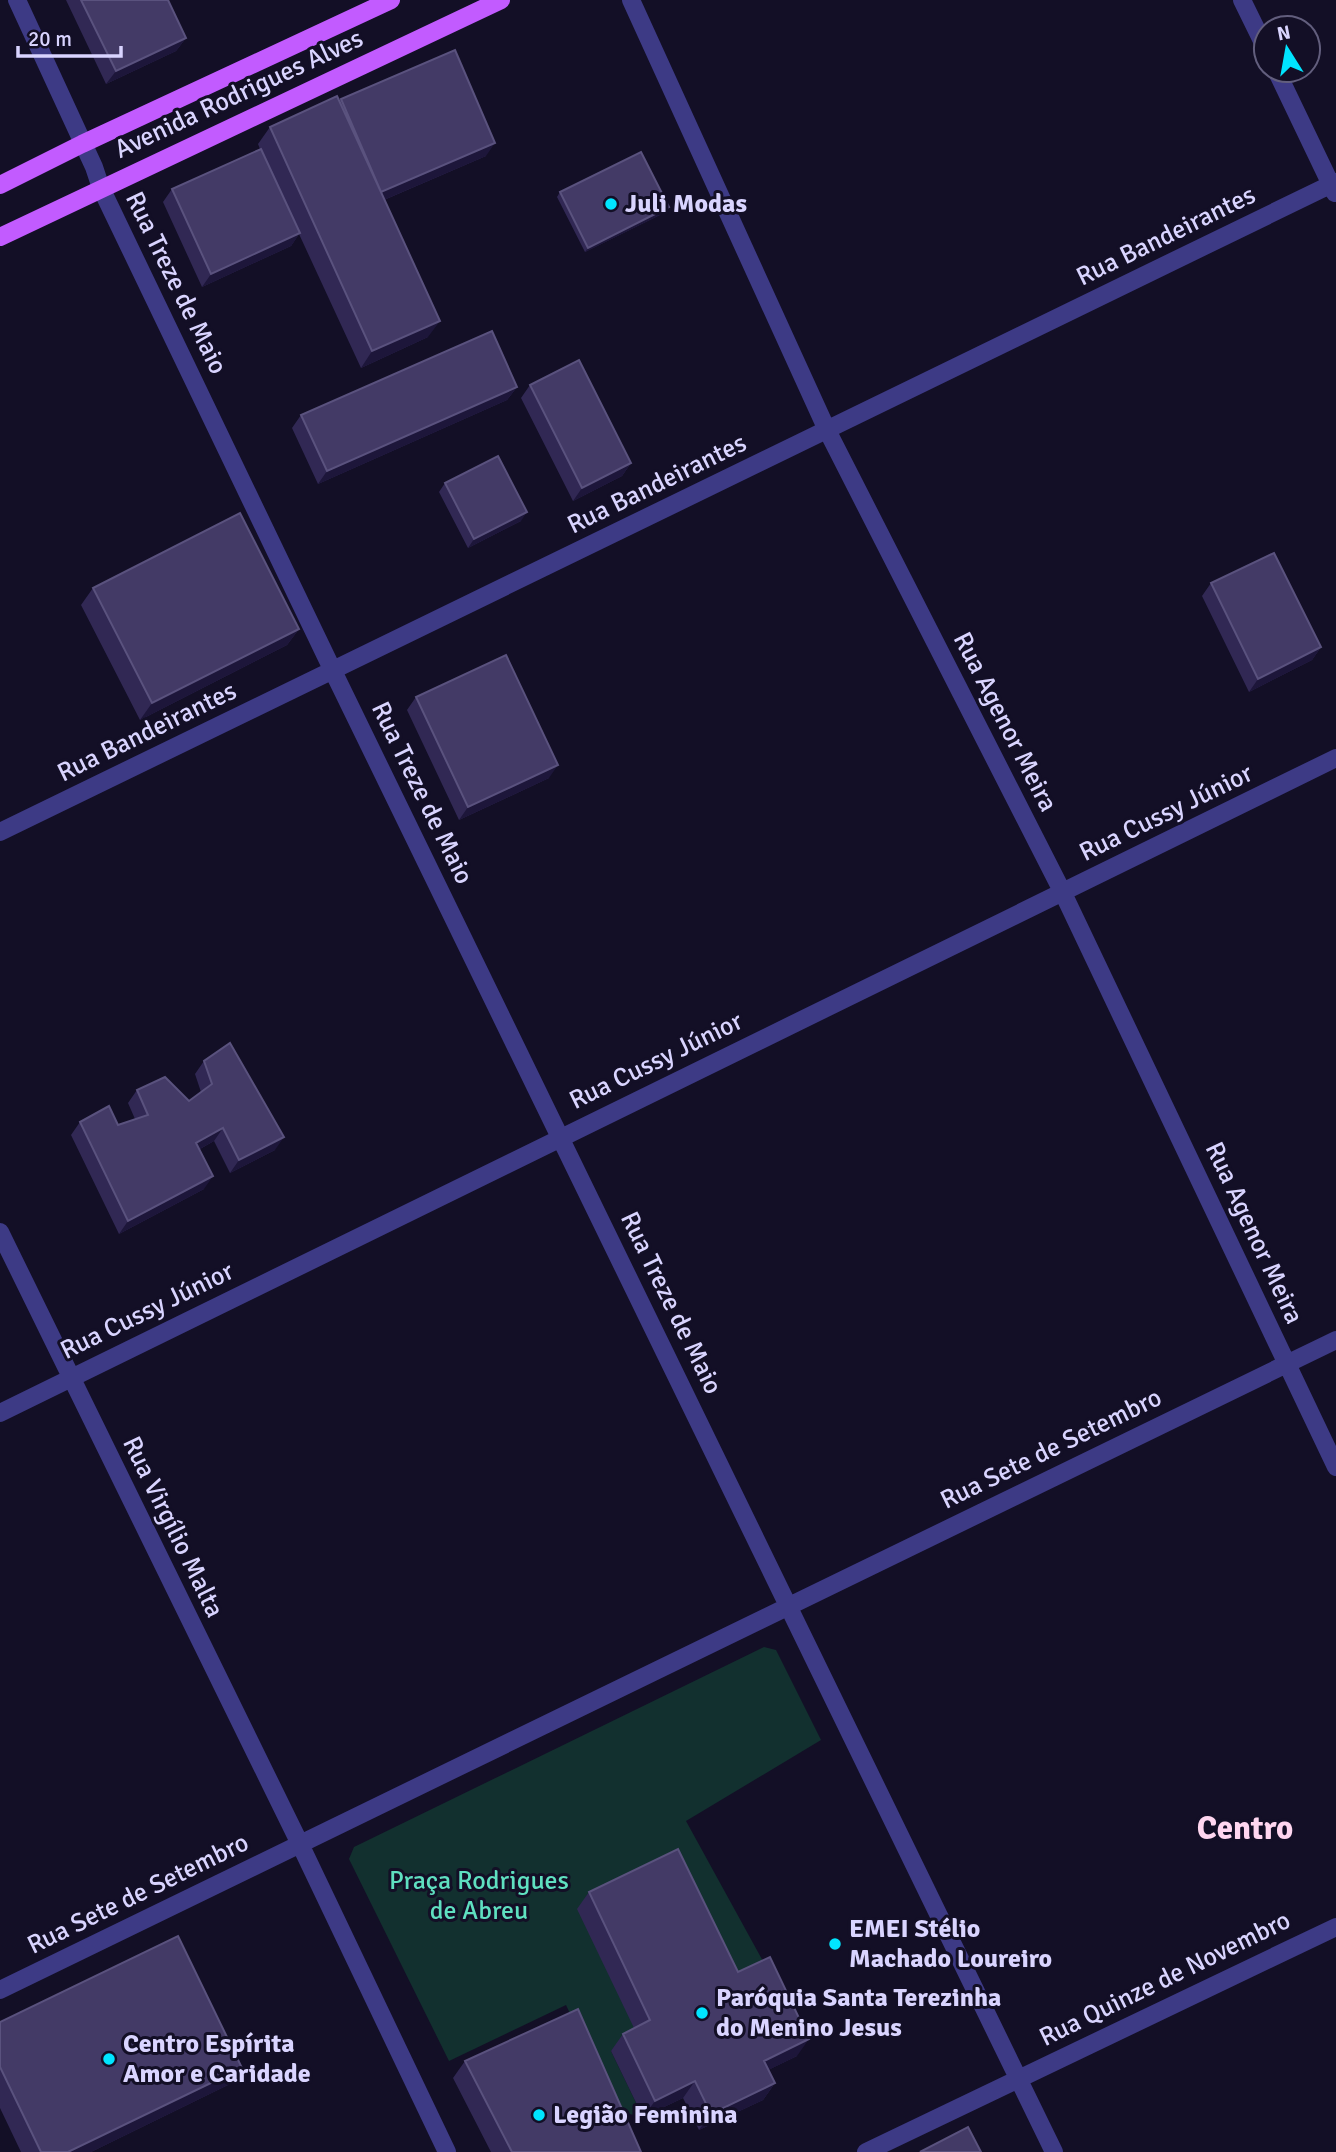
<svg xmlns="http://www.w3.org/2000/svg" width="1336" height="2152" font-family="Signika,sans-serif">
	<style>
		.park { fill: #12302f }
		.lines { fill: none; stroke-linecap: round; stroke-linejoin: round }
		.minor { stroke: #3d3a85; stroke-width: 18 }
		.major { stroke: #c25bff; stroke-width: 18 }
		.wall { fill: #312854 }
		.shaded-wall { fill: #1d163a }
		.building { fill: #433a66; stroke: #5a527e; stroke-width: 2 }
		.poi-dot { fill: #00e5ff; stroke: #130f26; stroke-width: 2.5 }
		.labels { text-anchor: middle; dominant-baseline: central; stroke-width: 6; stroke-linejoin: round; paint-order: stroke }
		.street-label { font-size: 26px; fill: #d9d4ff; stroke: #130f26 }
		.poi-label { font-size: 26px; font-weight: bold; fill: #d9d4ff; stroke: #130f26; text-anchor: start }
		.park-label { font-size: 26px; fill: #5fe0c0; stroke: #130f26 }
		.district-label { font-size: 33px; font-weight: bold; fill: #ffd6f0; stroke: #130f26 }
	</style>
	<rect width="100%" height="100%" fill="#130f26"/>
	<path class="park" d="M764,1647L776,1650L821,1740L686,1821L803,2034L639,2037L611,2051L643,2117L616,2111L566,2005L449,2061L349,1859L354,1847Z"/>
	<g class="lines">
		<path class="minor" d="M17,0L94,167L101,188L333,671L1054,2152
			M631,0L827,430L1063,893L1336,1467
			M1242,0L1266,49
			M1276,70L1335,193
			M0,832L1336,182
			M0,1232L300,1844L447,2152
			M0,1413L1336,758
			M0,1990L1336,1340
			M866,2152L1336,1927"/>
		<path class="major" d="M0,185L82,144L391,0
			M0,237L501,0"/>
	</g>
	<path class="wall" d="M66,0H168L186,38L176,51L106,84Z
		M341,99L486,156L384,200L428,337L361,368L299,234L291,246L202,287L163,202L172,189L260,149L258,144L270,127L339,101Z
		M560,192L669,207L666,212L585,252L557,197Z
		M530,385L631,463L622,476L573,501L521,398Z
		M517,387L507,400L318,484L292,428L301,415Z
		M445,483L521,521L468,548L439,492Z
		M1211,583L1321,647L1312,660L1249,692L1202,596Z
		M93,588L299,629L287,645L140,720L81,605Z
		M416,697L549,778L459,820L407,710Z
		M204,1061L275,1150L230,1173L214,1141L200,1149L204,1189L119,1234L71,1135L80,1122L118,1125L135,1119L128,1103L137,1090L189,1101L201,1092L195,1074Z
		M589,1892L738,1972L797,2056L768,2070L775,2083L763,2100L699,2130L683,2098L643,2117L611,2051L623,2034L634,2028L577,1909Z
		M0,2022L230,2084L91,2152H21L0,2108Z
		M465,2061L641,2152H491L453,2078Z"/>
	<path class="shaded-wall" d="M186,38L176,51L106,84L116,71Z
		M495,143L486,156L372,205L381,192Z
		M669,207L666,212L585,252L588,248Z
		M300,233L291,246L202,287L211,274Z
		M440,321L428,337L361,368L372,351Z
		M517,387L507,400L318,484L327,471Z
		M631,463L622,476L573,501L582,488Z
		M527,512L521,521L468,548L474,539Z
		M299,629L287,645L140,720L152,703Z
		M1321,647L1312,660L1249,692L1258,679Z
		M558,765L549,778L459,820L468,807Z
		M223,1128L214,1141L187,1156L196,1143Z
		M284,1137L275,1150L230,1173L239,1160Z
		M213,1176L204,1189L119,1234L128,1221Z
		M809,2039L797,2056L752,2078L764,2061Z
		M242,2068L230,2084L91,2152H68Z
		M695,2081L683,2098L643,2117L655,2101Z
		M775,2083L763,2100L699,2130L711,2114Z"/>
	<path class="building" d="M81,0H168L186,38L116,71Z
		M455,50L495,143L381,192L341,99Z
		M337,96L440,321L372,351L270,127Z
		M261,149L300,233L211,274L172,189Z
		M641,152L669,207L588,248L560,192Z
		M492,331L517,387L327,471L301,415Z
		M579,360L631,463L582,488L530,385Z
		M498,456L527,512L474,539L445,483Z
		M240,513L299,629L152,703L93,588Z
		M1274,553L1321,647L1258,679L1211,583Z
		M506,655L558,765L468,807L416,697Z
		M230,1043L284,1137L239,1160L223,1128L196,1143L213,1176L128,1221L80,1122L109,1106L118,1125L148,1115L137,1090L165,1077L189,1101L212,1084L204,1061Z
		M678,1849L738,1972L770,1957L809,2039L764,2061L775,2083L711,2114L695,2081L655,2101L623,2034L650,2020L589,1892Z
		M178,1936L242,2068L68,2152H41L0,2067V2022Z
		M578,2009L641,2152H512L465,2061Z
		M968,2127L981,2152H920Z"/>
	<g class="poi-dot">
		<circle cx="611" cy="204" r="7"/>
		<circle cx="835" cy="1944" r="7"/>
		<circle cx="702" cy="2013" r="7"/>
		<circle cx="109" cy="2059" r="7"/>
		<circle cx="539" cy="2115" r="7"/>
	</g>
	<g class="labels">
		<g class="street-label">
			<text transform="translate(239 94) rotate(-25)">Avenida Rodrigues Alves</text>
			<text transform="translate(1166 236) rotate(-26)">Rua Bandeirantes</text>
			<text transform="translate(176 283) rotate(64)">Rua Treze de Maio</text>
			<text transform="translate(657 484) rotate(-26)">Rua Bandeirantes</text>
			<text transform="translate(1005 722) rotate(63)">Rua Agenor Meira</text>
			<text transform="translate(147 732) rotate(-26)">Rua Bandeirantes</text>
			<text transform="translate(422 793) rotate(64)">Rua Treze de Maio</text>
			<text transform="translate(1166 813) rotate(-26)">Rua Cussy Júnior</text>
			<text transform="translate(656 1061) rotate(-26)">Rua Cussy Júnior</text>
			<text transform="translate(1254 1233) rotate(65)">Rua Agenor Meira</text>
			<text transform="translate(671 1303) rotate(64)">Rua Treze de Maio</text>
			<text transform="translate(147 1311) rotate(-26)">Rua Cussy Júnior</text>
			<text transform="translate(1051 1449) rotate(-26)">Rua Sete de Setembro</text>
			<text transform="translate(173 1527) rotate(64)">Rua Virgílio Malta</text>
			<text transform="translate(138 1894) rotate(-26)">Rua Sete de Setembro</text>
			<text transform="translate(1165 1979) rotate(-26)">Rua Quinze de Novembro</text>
		</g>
		<g class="poi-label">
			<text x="625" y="204">Juli Modas</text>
			<text x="849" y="1929">EMEI Stélio<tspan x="849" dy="30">Machado Loureiro</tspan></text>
			<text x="716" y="1998">Paróquia Santa Terezinha<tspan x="716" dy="30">do Menino Jesus</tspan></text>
			<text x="123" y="2044">Centro Espírita<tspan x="123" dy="30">Amor e Caridade</tspan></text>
			<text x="553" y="2115">Legião Feminina</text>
		</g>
		<g class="park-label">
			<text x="479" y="1881">Praça Rodrigues<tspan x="479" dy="30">de Abreu</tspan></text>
		</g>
		<g class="district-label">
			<text x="1245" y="1828">Centro</text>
		</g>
	</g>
	<g transform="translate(1287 49) rotate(349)"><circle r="33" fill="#130f26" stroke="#625e7d" stroke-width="2"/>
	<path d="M0-5L12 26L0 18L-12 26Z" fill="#00e5ff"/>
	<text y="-10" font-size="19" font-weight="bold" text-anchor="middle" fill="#d9d4ff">N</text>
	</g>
	<path d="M18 46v10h103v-10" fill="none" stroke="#d9d4ff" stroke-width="3.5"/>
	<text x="28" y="46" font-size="21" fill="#d9d4ff" stroke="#130f26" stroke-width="5" paint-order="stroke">20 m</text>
</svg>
